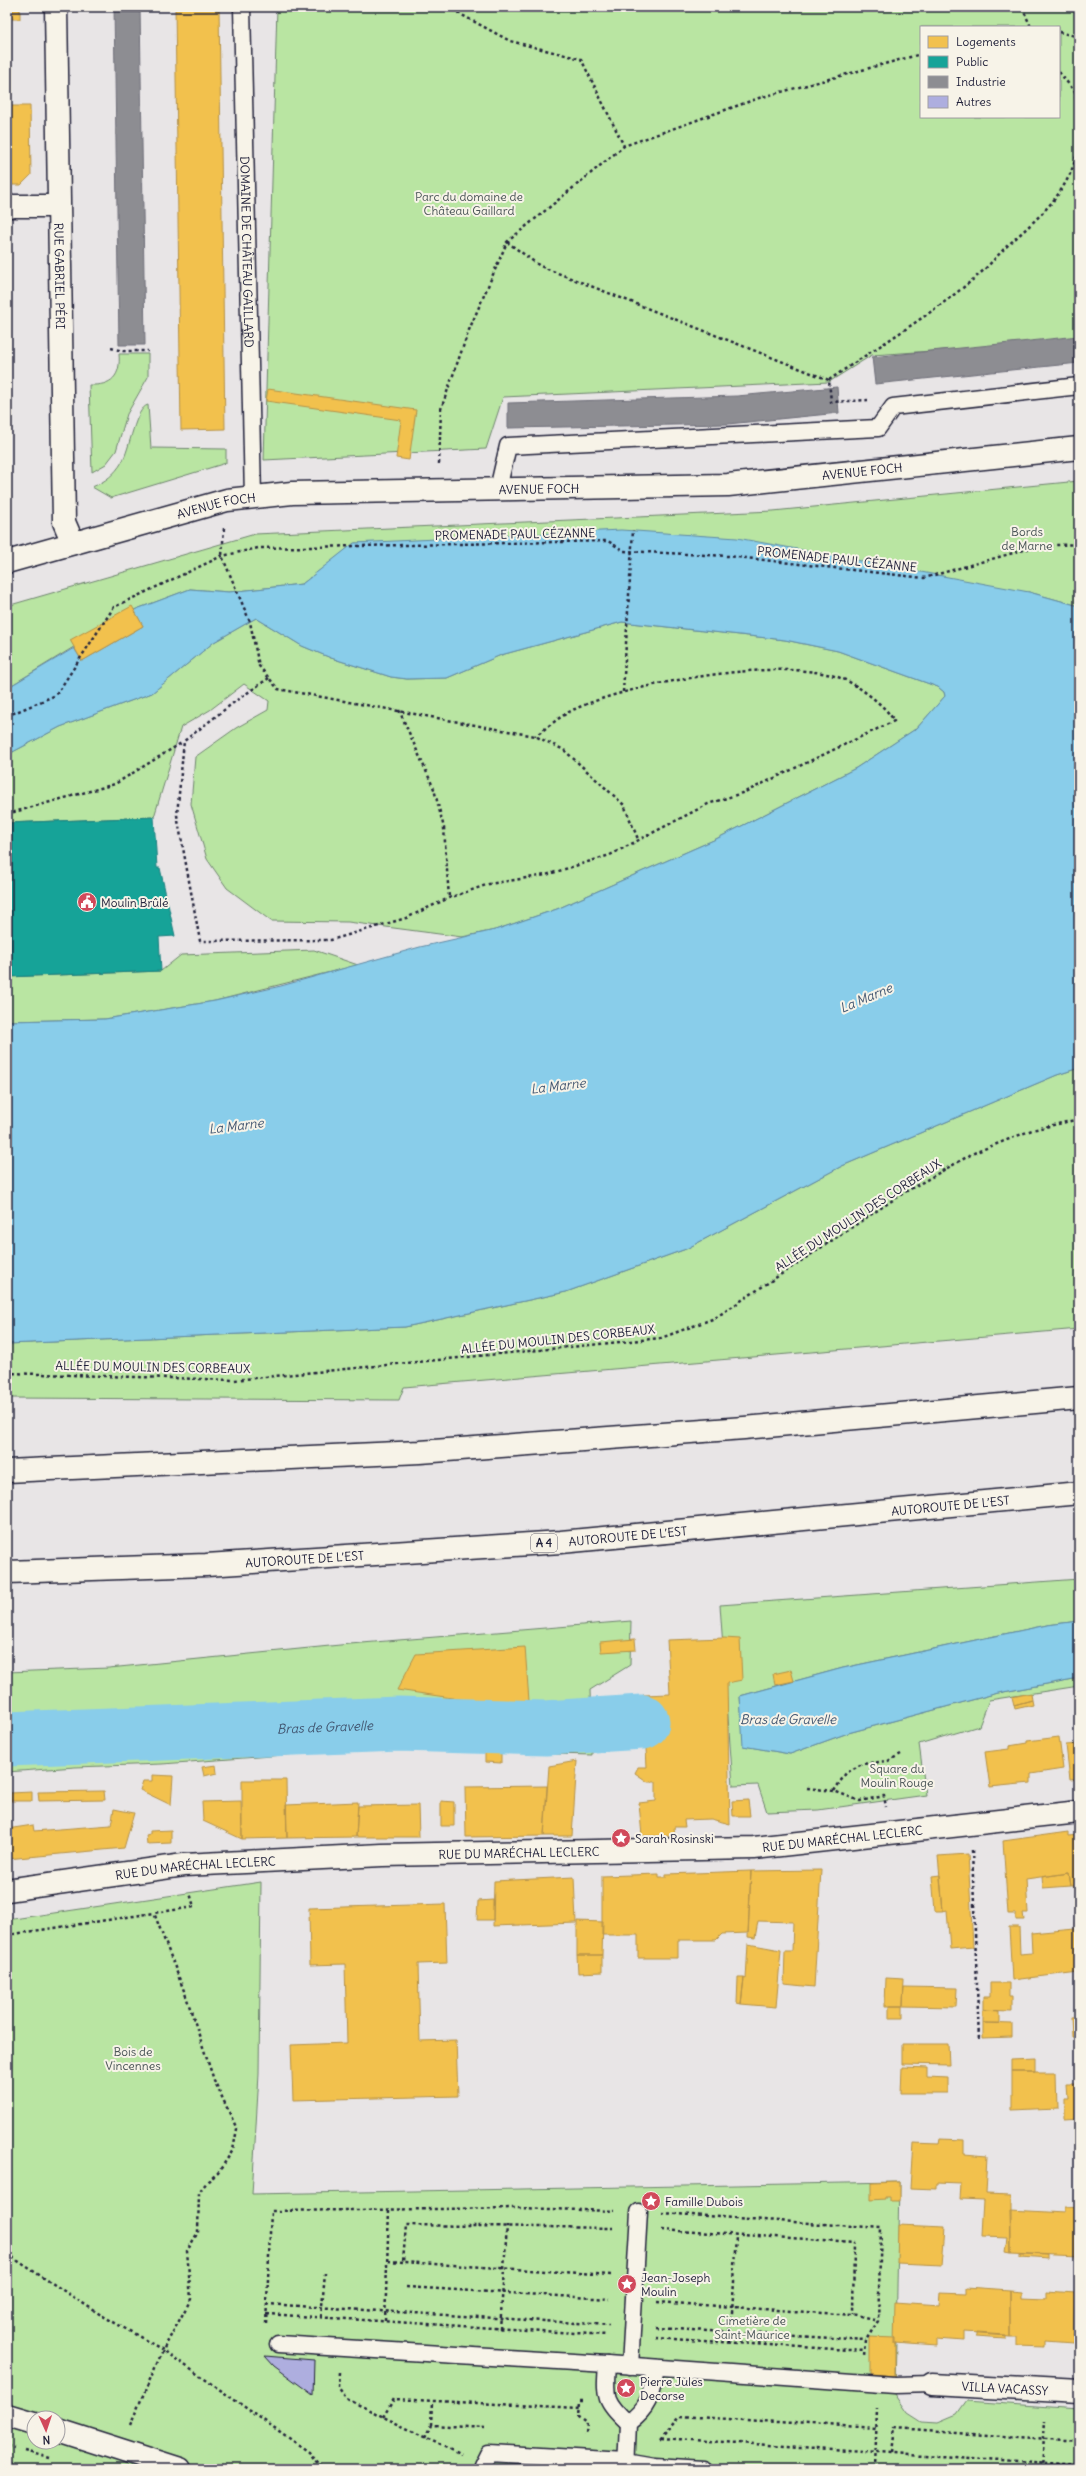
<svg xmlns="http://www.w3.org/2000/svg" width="1086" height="2476" font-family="Delius,sans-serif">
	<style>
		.green { fill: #b9e5a2; stroke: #6e846e; fill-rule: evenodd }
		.water { fill: #89cdea; stroke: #6089a4 }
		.homes { fill: #f2c14e; stroke: #b49148 }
		.public { fill: #17a398; stroke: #1a7c7c }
		.industry { fill: #8d8d92; stroke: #6d6d78 }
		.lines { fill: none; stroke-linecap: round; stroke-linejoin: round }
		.river { stroke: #89cdea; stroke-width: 55 }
		.building { fill: #aeaedf; stroke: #22223b }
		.lane-casing { stroke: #22223b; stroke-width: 19 }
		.street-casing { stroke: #22223b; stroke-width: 25 }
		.secondary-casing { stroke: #22223b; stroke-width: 25 }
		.highway-casing { stroke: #22223b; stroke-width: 25 }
		.path { stroke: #22223b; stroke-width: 2.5; stroke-dasharray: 3 3; stroke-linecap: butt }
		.lane { stroke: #f7f3e8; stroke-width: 16 }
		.street { stroke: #f7f3e8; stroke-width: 22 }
		.secondary { stroke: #f7f3e8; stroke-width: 22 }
		.highway { stroke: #f7f3e8; stroke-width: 22 }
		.path-bridge { stroke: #22223b; stroke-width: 2.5; stroke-dasharray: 3 3; stroke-linecap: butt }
		.labels { text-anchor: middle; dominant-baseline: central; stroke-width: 4; stroke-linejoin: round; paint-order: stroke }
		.shield { fill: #f7f3e8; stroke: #62616f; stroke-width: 1 }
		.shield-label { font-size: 11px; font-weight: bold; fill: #22223b }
		.park-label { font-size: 12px; fill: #485355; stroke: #f7f3e8 }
		.street-label { font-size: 12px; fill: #22223b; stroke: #f7f3e8 }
		.poi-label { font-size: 12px; fill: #22223b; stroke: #f7f3e8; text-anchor: start }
		.water-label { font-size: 13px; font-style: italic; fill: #415570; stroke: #f7f3e8 }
	</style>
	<rect width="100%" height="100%" fill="#e8e5e6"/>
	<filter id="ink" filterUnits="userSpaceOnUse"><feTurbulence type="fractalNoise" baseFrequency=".025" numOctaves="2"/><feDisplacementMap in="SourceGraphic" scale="8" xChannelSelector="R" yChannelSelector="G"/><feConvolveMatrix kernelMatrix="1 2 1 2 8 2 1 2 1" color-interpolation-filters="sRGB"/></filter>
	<g filter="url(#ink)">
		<path class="green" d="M277,7H1079V341L872,355L829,382L503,397L486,449L264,460ZM921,27H1059V117H921Z
			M119,354H148V377L127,414L116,451L106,464L92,472L89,385C112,386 121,376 119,354Z
			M148,405L151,448L226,449V463L111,498L92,487C105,482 115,474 122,462C130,449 135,408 148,405Z
			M1079,481V606L1029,592L355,543L302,584L229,592L190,589L134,610L7,688V606L255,534L773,511Z
			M256,618L302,646L331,658L391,677L407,679L447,678L501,655L622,622L785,640L838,651L938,687L944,692L945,696L917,728L856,768L716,839L557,909L495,930L462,937L348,922L271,921L227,888L207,859L191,804L195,757L236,728L268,710L269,701L244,684L210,710L181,727L154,817L7,823V755L60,727L152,693L214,642Z
			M314,950L358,965L215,1001L105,1019L7,1021V977L161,971L181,955Z
			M1079,1068V1329L404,1387L399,1400L7,1398V1344L405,1327L566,1292L686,1249L842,1166L1057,1075Z
			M1079,1579V1621L1047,1625L843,1668L740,1696L744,1746L790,1754L848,1733L998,1693L1079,1678V1686L989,1700L979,1726L919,1744L926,1795L818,1810L767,1812L758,1785L733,1786L720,1605Z
			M631,1621L630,1665L590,1690L592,1755L367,1749L162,1764L75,1767L7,1772V1672L109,1668L350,1644Z
			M261,1882L259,2074L252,2194L899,2182L895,2394L908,2413L922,2422L938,2423L957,2415L967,2401L1079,2409V2469H7V1920ZM34,2418H58V2442H34Z"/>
		<path class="water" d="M621,530L737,538L1029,592L1079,606V1068L1057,1075L842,1166L686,1249L566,1292L405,1327L7,1344V1021L105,1019L215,1001L281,986L420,947L495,930L557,909L716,839L856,768L917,728L945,696L944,692L938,687L838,651L785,640L622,622L501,655L447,678L407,679L391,677L331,658L302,646L256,618L214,642L152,693L60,727L7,755V688L74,648L82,661L143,626L134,610L190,589L229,592L302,584L354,543Z
			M1079,1621V1678L998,1693L848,1733L790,1754L743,1746L740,1696L843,1668L1047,1625Z"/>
		<path class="homes" d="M7,7H20V19H7Z
			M175,7H219L225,429L181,430Z
			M7,106H30L31,175L21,185H7Z
			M268,389L416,410L409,460L396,458L401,420L266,401Z
			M132,606L143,626L82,661L70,640Z
			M724,1638L740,1639L742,1680L727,1683L730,1824L711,1819L684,1820L685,1827H674L675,1836H642L639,1803L656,1801V1782H648L635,1773L638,1767H647L643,1695L670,1694L667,1640Z
			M635,1639L636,1650L601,1652L600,1642Z
			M525,1647L529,1701L466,1700L397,1690L416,1654Z
			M791,1670L794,1681L775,1685L773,1674Z
			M1031,1693L1032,1700L1014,1705L1012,1697Z
			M1032,1700L1033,1705L1015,1709L1014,1705Z
			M559,1702L576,1703V1714H559Z
			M1059,1737L1063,1769L1031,1774V1783L990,1787L985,1752L1009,1749V1746L1027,1743V1741Z
			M1079,1744V1779L1070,1780L1066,1745Z
			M485,1752L501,1753V1763L485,1762Z
			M577,1761L572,1836H544L549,1766Z
			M216,1765L217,1773L204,1776L202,1767Z
			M152,1775L173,1776L171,1805L140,1790L143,1781H152Z
			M242,1780H286L287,1838L242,1839Z
			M547,1786L544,1836L466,1837L465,1787Z
			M104,1791L105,1800L39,1801L38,1792Z
			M32,1792V1801H11L10,1793Z
			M748,1800L750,1816H733L732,1801Z
			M241,1801L242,1839L203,1821L202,1802Z
			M441,1801L454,1802V1826H441Z
			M358,1802L356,1837L287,1838L286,1805Z
			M418,1805L419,1837H356L358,1806Z
			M114,1809L134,1813L124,1848L7,1859V1829L33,1825L34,1831L111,1825Z
			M171,1830V1843L147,1844L146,1835L150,1834V1831Z
			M1068,1832V1836L1079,1835V1886H1071L1069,1873L1026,1879L1028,1913H1023L1024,1920H1016V1914H1008L1003,1841Z
			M968,1854L973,1947L950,1949L947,1910L943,1911L938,1856Z
			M821,1870L814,1987L784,1984L785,1951H792L793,1922L758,1921L755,1938L748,1937L751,1871Z
			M751,1871L748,1933L722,1934L716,1940H678V1958H638V1935H602V1876L659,1874V1877H666V1874Z
			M1069,1873L1071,1886L1043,1888L1042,1877Z
			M940,1875L943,1911H935L932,1876Z
			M574,1877L576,1923L493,1926L494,1881Z
			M493,1900V1920H477L478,1901Z
			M445,1904L447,1963L418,1964L420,2041L456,2040L458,2096L293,2100L291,2045L347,2043L345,1964L310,1965L309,1908Z
			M577,1921L603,1922L602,1955H577Z
			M1075,1923H1079V1952H1077L1079,1972L1012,1980L1009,1927H1019L1020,1954L1032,1953L1031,1933L1075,1929Z
			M748,1944L781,1950L776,2007L741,2004L744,1978L746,1979Z
			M577,1955H602V1972L578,1973Z
			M738,1978H744L741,2004L737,2003Z
			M886,1978L904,1979L903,2006H885Z
			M990,1983H1009V1997H1012V2011L983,2010V1997H990Z
			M904,1987L957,1988L956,2007L903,2006Z
			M889,2006H903V2018H889Z
			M983,2010L1000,2011V2023H983Z
			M1079,2016V2037H1072L1071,2017Z
			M983,2023L1012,2024V2037L983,2038Z
			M902,2044H948L949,2065L902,2064Z
			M1036,2058V2072H1012V2059Z
			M902,2067L928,2068V2077L947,2078V2093H901Z
			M1012,2072H1055L1056,2108L1012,2110Z
			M1066,2084H1079V2119L1063,2120V2098H1067Z
			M940,2139L964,2140V2154L988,2156L986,2194L1011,2195V2253L1006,2252L1008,2238L982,2237L984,2200L960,2199L961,2185L936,2184V2189L910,2188L913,2143L939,2144Z
			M899,2182V2201H889V2197H885V2199L871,2200V2183Z
			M1065,2207L1079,2208V2256L1011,2253L1010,2209L1065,2212Z
			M898,2225L945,2227L942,2265L897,2263Z
			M1020,2254L1048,2255V2259L1020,2257Z
			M967,2287L1010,2290V2335L964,2332V2341L936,2339V2346L894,2343L895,2302L939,2305L940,2292L967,2293Z
			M1010,2290L1022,2291V2297L1047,2298V2292L1075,2294L1073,2342L1045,2340V2346L1017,2345V2335H1010Z
			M976,2332L1005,2334V2338L976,2336Z
			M870,2337L895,2338V2376L870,2374Z"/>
		<path class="public" d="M154,817L157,868H160L175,936L159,937L161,971L7,977V823Z"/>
		<path class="industry" d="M114,7H140L145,345H119Z
			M1079,336V363L875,384L872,357Z
			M837,387L839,413L728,424L508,428V403L737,396Z"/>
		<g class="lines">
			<path class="river" id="s1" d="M7,1739L399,1724L545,1728L642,1722"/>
		</g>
		<path class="building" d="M265,2356L314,2360L313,2395L274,2366Z"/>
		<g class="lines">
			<defs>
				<g id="lane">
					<path id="s2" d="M242,7L253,497"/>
					<path d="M498,489L508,446L878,428L893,407L1079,386"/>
					<path d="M278,2344L607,2364L895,2385L932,2384"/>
					<path d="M607,2364C605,2395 603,2401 628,2423"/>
					<path d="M630,2366L639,2212"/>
					<path d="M483,2465L489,2453L626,2461L655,2466L704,2469"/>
					<path d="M626,2469L628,2423C651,2406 651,2394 656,2368"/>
				</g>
				<g id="street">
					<path id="s3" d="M56,7L64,522L73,543"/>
					<path d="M7,206H58"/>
					<path id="s4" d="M7,562L227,500L292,493L728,485L1079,448"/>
					<path id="s5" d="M932,2384L1079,2392"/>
				</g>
				<g id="secondary">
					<path id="s6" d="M7,1890L184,1865L382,1855L754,1848L1079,1812"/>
					<path d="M7,2415L34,2423"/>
					<path d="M58,2430L180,2469"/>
				</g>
				<g id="highway">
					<path d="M7,1471L420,1452L744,1428L1079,1398"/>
					<path id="s7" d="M7,1572L206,1565L561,1542L1079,1493"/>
				</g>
			</defs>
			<use href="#lane" class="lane-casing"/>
			<use href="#street" class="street-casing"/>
			<use href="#secondary" class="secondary-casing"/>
			<use href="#highway" class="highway-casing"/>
			<path class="path" d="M447,7L510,41L581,59L624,146
				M1022,7L1031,27
				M1059,32L1079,37
				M1059,72L1075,92L1079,117
				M507,242L540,266L829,380L831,402L868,400
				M111,348L123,351H148
				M829,380C878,346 930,316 976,277C987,268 996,257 1006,247C1040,216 1072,191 1079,143
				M439,464L441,409L469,330L507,242L624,146L759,98L921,54
				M224,528L222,556L250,622L259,666L278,689L535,736L564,750L624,805L638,839
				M269,678L237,700L184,741L177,815L200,941L331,940L406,918L449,898L489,884L546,875L610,855L708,804L745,792L894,721C887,707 858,685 843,679C786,655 631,683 575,709C561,715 547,728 535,736
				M399,710L434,789L444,828L449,898
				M7,716L56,695L114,607L222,556L258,548L608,541L624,551L728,556L924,578L1038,546L1079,544
				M7,814L115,784L183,742
				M7,1373L234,1380L661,1338L715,1318L905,1192L974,1153L1032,1130L1079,1119
				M807,1788L834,1791L860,1801L884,1796L886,1807
				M834,1791L846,1773L862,1764L888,1761L901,1754
				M972,1850L979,2041
				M7,1935L194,1907L190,1893
				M662,2213L881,2228L878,2321L866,2340L865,2358
				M662,2230L854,2242L853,2315
				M7,2254L101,2315L163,2350L309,2452L322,2469
				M388,2261L403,2262
				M611,2275L403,2262L406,2225L613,2228
				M406,2287L610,2299
				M657,2302L853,2315L878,2321
				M266,2304L609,2325
				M266,2314L607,2335
				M321,2317L325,2273
				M385,2321L389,2210
				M266,2324L271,2211L518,2208L615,2211
				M656,2328L866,2340
				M500,2329L507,2225
				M656,2338L865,2351
				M730,2343L737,2236
				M339,2372L338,2387L347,2399L461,2455
				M583,2401H580L579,2417L587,2423L586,2434H584
				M383,2417L394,2399L580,2408
				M130,2425L163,2350L191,2299L187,2251L198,2232L199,2192L208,2181L218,2173L233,2150L237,2129L214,2080L186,1996L154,1913
				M431,2425L432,2401
				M425,2438L431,2425L485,2428
				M661,2438L1079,2465
				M661,2438L680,2416L876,2428
				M7,2446L14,2448
				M24,2451L50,2458
				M892,2453L895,2429L1079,2441
				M875,2469L877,2408
				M1042,2469L1045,2420"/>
			<use href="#lane" class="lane"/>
			<use href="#street" class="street"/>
			<use href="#secondary" class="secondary"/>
			<use href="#highway" class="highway"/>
			<path class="path-bridge" d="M623,692L633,530"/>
		</g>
	</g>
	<defs>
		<symbol id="civic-disc" viewBox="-11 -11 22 22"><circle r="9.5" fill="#d1495b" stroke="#f7f3e8"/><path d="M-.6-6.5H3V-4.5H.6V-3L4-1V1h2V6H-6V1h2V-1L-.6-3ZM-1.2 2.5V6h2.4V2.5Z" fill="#fff"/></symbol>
		<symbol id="sight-disc" viewBox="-11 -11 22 22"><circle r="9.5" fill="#d1495b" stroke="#f7f3e8"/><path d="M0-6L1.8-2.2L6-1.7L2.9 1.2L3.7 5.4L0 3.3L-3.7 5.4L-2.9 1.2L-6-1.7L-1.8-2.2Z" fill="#fff"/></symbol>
	</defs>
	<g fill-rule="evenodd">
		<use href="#civic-disc" x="76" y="891" width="22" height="22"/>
		<use href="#sight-disc" x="610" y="1827" width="22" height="22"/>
		<use href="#sight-disc" x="640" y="2190" width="22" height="22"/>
		<use href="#sight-disc" x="616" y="2273" width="22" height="22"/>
		<use href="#sight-disc" x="615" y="2377" width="22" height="22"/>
	</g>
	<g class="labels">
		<rect class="shield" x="531" y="1534" width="26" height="18" rx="3"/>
		<g class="shield-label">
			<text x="544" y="1543">A 4</text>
		</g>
		<g class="park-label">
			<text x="469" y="196">Parc du domaine de<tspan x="469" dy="14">Château Gaillard</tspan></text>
			<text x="1027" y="531">Bords<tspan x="1027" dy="14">de Marne</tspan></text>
			<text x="897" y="1768">Square du<tspan x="897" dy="14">Moulin Rouge</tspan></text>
			<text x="133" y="2051">Bois de<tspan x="133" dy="14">Vincennes</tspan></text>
			<text x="752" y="2320">Cimetière de<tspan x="752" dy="14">Saint-Maurice</tspan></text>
		</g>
		<g class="street-label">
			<text stroke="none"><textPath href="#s2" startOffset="245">DOMAINE DE CHÂTEAU GAILLARD</textPath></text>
			<text stroke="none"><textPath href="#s3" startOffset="269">RUE GABRIEL PÉRI</textPath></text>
			<text stroke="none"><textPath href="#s4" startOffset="865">AVENUE FOCH</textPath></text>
			<text stroke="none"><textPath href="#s4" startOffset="541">AVENUE FOCH</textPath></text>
			<text stroke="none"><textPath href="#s4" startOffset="217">AVENUE FOCH</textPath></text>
			<text transform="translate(515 534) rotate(-1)">PROMENADE PAUL CÉZANNE</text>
			<text transform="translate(837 559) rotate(6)">PROMENADE PAUL CÉZANNE</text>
			<text transform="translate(858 1215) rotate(-33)">ALLÉE DU MOULIN DES CORBEAUX</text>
			<text transform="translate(558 1339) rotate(-6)">ALLÉE DU MOULIN DES CORBEAUX</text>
			<text transform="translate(153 1367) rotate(1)">ALLÉE DU MOULIN DES CORBEAUX</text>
			<text stroke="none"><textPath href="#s7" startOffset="946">AUTOROUTE DE L’EST</textPath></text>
			<text stroke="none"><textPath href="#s7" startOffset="622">AUTOROUTE DE L’EST</textPath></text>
			<text stroke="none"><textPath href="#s7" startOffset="298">AUTOROUTE DE L’EST</textPath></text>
			<text stroke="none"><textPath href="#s6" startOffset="838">RUE DU MARÉCHAL LECLERC</textPath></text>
			<text stroke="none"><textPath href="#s6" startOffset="514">RUE DU MARÉCHAL LECLERC</textPath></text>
			<text stroke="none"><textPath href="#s6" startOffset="190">RUE DU MARÉCHAL LECLERC</textPath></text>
			<text stroke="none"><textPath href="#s5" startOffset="73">VILLA VACASSY</textPath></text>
		</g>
		<g class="poi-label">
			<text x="101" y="902">Moulin Brûlé</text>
			<text x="635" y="1838">Sarah Rosinski</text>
			<text x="665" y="2201">Famille Dubois</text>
			<text x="641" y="2277">Jean-Joseph<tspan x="641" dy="14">Moulin</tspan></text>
			<text x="640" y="2381">Pierre Jules<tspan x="640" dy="14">Decorse</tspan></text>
		</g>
		<g class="water-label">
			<text transform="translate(866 998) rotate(-23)">La Marne</text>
			<text transform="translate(558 1086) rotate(-7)">La Marne</text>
			<text transform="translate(236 1126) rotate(-7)">La Marne</text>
			<text x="788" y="1719">Bras de Gravelle</text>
			<text stroke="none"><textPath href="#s1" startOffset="318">Bras de Gravelle</textPath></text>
		</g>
	</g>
	<rect width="1086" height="2476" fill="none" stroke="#f7f3e8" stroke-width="24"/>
	<rect x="12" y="12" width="1062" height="2452" fill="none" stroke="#22223b" stroke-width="1.5" filter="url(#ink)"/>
	<rect x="920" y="26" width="140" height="92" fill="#f7f3e8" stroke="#a29fa3"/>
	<rect x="928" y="36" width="20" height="12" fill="#f2c14e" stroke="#a29fa3"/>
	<text x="956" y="46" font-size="12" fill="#22223b">Logements</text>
	<rect x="928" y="56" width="20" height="12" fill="#17a398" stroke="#a29fa3"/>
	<text x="956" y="66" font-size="12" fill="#22223b">Public</text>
	<rect x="928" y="76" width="20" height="12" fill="#8d8d92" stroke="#a29fa3"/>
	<text x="956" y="86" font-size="12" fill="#22223b">Industrie</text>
	<rect x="928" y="96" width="20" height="12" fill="#aeaedf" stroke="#a29fa3"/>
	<text x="956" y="106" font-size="12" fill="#22223b">Autres</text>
	<g transform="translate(46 2430) rotate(177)"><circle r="19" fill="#f7f3e8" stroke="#a29fa3"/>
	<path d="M0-3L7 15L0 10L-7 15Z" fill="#d1495b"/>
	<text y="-6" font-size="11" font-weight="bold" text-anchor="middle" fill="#22223b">N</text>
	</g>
</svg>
